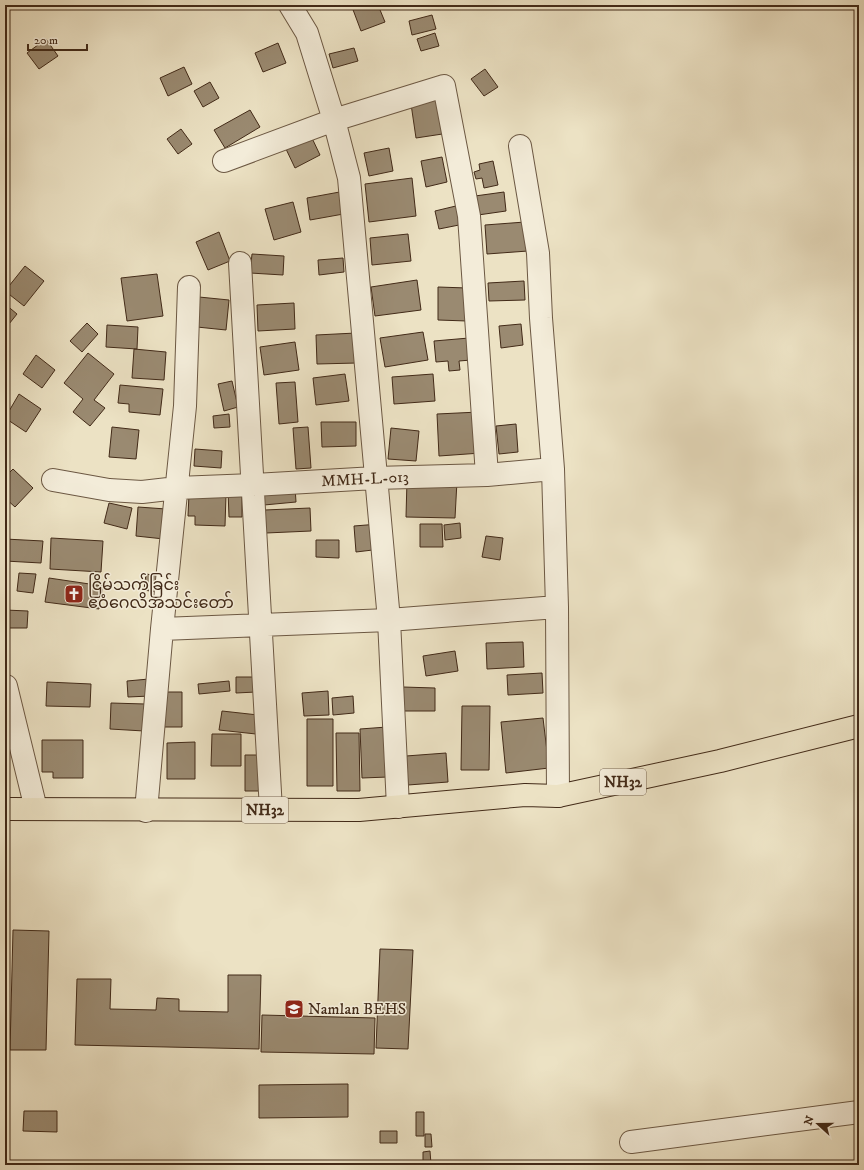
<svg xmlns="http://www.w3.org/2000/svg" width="864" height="1170" font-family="'IM FELL DW Pica','Noto Sans Myanmar',serif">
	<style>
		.building { fill: #9a8a71; stroke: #422a18 }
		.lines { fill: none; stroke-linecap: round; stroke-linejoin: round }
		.minor-casing { stroke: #6c5843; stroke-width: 24 }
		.highway-casing { stroke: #422a18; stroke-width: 24 }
		.minor { stroke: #f3ecd9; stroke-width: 22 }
		.highway { stroke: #ece2c4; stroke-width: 22 }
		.labels { text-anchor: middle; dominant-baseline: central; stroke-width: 3; stroke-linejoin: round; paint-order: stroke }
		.shield { fill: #f3ecd9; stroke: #776452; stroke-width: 1 }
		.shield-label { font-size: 15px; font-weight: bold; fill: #422a18 }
		.street-label { font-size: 16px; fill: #422a18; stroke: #f3ecd9 }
		.poi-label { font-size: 16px; fill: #422a18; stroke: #f3ecd9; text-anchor: start }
	</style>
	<rect width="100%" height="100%" fill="#ece2c4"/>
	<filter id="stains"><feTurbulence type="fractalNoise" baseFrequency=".005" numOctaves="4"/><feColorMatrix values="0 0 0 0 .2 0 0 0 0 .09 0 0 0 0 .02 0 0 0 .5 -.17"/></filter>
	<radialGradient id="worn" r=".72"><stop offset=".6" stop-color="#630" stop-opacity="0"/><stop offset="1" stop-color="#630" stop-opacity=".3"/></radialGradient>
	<path class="building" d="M357,5H378L385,22L361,31L352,7Z
		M432,15L436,29L412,35L409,21Z
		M435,33L439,46L421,51L417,39Z
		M46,39L58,56L39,69L27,53Z
		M278,43L286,63L263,72L255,53Z
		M354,48L358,61L333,68L329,54Z
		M184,67L192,84L168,96L160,78Z
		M485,69L498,87L484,96L471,79Z
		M210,82L219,98L203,107L194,91Z
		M443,99L449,133L416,138L411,104Z
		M250,110L260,127L225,148L214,130Z
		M181,129L192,144L178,154L167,139Z
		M311,136L320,155L295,168L286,149Z
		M389,148L393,171L369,176L364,153Z
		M442,157L447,182L426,187L421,161Z
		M493,161L498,185L484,188L482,178L476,179L474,172L480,170L479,164Z
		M412,178L416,216L369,222L365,184Z
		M345,191L349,213L310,220L307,198Z
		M504,192L506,211L478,215L475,196Z
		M293,202L301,232L274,240L265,209Z
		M460,205L464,224L439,229L435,211Z
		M525,222L528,251L487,254L485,225Z
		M219,232L230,261L208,270L196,242Z
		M408,234L411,261L372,265L370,238Z
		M252,254L284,256L283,275L250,273Z
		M343,258L344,272L319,275L318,260Z
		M25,266L44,281L24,306L5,291Z
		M157,274L163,316L127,321L121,278Z
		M417,280L421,310L375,316L371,287Z
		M524,281L525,300L489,301L488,283Z
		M438,287L467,288V321L438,320Z
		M199,297L229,300L226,330L197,327Z
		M294,303L295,329L258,331L257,305Z
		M5,304L17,314L5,329Z
		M87,323L98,334L82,352L70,341Z
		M521,324L523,345L501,348L499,326Z
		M107,325L138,327L137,349L106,347Z
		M423,332L428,360L385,367L380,338Z
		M356,333L357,363L317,364L316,335Z
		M469,338L471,360L459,361L460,370L449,371L448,361L436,362L434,341Z
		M295,342L299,370L264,375L260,347Z
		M134,349L166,352L164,380L132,378Z
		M88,353L114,374L94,400L105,408L90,426L73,412L83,399L64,383Z
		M36,355L55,370L42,388L23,374Z
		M345,374L349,401L316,405L313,378Z
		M433,374L435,401L394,404L392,377Z
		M232,381L238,407L224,411L218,384Z
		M295,382L298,422L279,424L276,383Z
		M120,385L163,389L160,415L129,412V404L118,403Z
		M19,394L41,409L26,432L5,418Z
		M479,412L481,453L439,456L437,414Z
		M229,414L230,427L214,428L213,416Z
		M321,422H356V446L322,447Z
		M516,424L518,452L499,454L496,426Z
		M112,427L139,430L136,459L109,457Z
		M308,427L311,468L296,469L293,428Z
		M391,428L419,431L416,461L388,459Z
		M195,449L222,451L221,468L194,466Z
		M13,469L33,488L15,507L5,498V477Z
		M407,480L457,481L455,518L406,517Z
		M295,487L296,502L264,505L262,490Z
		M242,489V517H229L228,490Z
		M189,494L226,495L225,526L195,525V516H188Z
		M109,503L132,508L127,529L104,523Z
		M138,507L166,509L164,539L136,536Z
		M310,508L311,531L266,533L265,510Z
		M460,523L461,538L445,540L444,525Z
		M379,524L381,549L356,552L354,526Z
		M420,524H442L443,547H420Z
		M486,536L503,538L500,560L482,557Z
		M51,538L103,541L101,572L50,569Z
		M5,539L43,541L41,563L5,561Z
		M316,540H339V558L316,557Z
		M19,573L36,574L33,593L17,591Z
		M146,574L159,576L156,592L144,590Z
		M49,578L103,586L99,609L45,602Z
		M5,610L28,611L27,628H5Z
		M523,642L524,667L487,669L486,643Z
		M455,651L458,671L426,676L423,656Z
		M542,673L543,693L508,695L507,675Z
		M236,677H256V692L236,693Z
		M149,679L150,696L128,697L127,681Z
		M229,681L230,691L199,694L198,684Z
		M47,682L91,684L90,707L46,706Z
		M403,687L435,688V711H403Z
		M328,691L329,715L304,716L302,693Z
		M162,692H182V727H162Z
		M353,696L354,713L333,715L332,698Z
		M111,703L145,704L144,731L110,729Z
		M462,706H490L489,770H461Z
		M222,711L258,715L256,734L219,730Z
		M543,718L549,768L506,773L501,722Z
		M307,719H333V786H307Z
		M387,727L388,777L362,778L360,729Z
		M336,733H359L360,791H337Z
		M212,734H241V766H211Z
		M42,740H83V778H53V772H42Z
		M195,742V779H167V743Z
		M446,753L448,782L408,785L406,756Z
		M245,755H263V791H245Z
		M13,930L49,931L46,1050H10Z
		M380,949L413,950L408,1049L376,1048Z
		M228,975H261L259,1049L75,1045L77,979H111L110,1009L156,1010L157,998L179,999V1011L228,1012Z
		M262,1015L375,1018L374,1054L261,1052Z
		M348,1084V1117L259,1118V1085Z
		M24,1111H57V1132L23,1131Z
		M416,1112H424V1136H416Z
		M380,1131H397V1143H380Z
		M425,1134H431L432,1147H425Z
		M430,1151L431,1164H423V1152Z"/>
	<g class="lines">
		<defs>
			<path id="minor" d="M290,5L307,33L334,120L349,178L389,620L398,807
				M520,146L538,253L541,318L553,469L557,607L558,796
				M224,161L334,120L444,86L469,216L487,475
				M240,263L271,810
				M53,480L109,490L142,492L177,488L253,485L375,478L487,475L553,469
				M162,629L389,620L557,607
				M6,686L36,809
				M146,811L162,629L185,406L189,287
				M631,1142L859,1112"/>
			<path id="highway" d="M5,809L359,810L525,795L558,796L720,761L859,726"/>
		</defs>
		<use href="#minor" class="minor-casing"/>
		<use href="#highway" class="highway-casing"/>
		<use href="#minor" class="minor"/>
		<use href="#highway" class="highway"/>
	</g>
	<defs>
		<symbol id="church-square" viewBox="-11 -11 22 22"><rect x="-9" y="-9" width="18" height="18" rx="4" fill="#8f2418" stroke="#f3ecd9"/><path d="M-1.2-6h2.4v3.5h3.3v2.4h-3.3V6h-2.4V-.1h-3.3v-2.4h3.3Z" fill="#fff"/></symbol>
		<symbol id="school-square" viewBox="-11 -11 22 22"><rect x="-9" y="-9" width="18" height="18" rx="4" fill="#8f2418" stroke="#f3ecd9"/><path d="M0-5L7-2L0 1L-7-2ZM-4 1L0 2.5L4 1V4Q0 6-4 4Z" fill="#fff"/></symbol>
	</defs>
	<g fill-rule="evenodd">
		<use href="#church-square" x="63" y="583" width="22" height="22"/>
		<use href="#school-square" x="283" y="998" width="22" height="22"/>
	</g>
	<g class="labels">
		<g class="shield">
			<rect x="600" y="769" width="46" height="26" rx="3"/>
			<rect x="242" y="797" width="46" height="26" rx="3"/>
		</g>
		<g class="shield-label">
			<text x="623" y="782">NH32</text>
			<text x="265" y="810">NH32</text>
		</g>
		<g class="street-label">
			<text transform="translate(365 479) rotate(-3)">MMH-L-013</text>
		</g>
		<g class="poi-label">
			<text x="88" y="585">ငြိမ်သက်ခြင်း<tspan x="88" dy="18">ဧဝံဂေလိအသင်းတော်</tspan></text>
			<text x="308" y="1009">Namlan BEHS</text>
		</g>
	</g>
	<rect width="864" height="1170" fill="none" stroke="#ece2c4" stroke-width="20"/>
	<rect x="6" y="6" width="852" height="1158" fill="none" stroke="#422a18" stroke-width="2"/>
	<rect x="10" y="10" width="844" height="1150" fill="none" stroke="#422a18"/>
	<g transform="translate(818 1124) rotate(291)" stroke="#f3ecd9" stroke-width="3" paint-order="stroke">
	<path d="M0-3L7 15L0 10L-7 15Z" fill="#422a18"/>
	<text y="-6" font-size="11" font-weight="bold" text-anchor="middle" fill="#422a18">N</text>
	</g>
	<path d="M28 44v6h59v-6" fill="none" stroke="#422a18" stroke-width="2"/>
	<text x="34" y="44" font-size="12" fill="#422a18" stroke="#f3ecd9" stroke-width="3" paint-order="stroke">20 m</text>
	<rect width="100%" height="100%" filter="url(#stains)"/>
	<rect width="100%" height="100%" fill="url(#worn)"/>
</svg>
